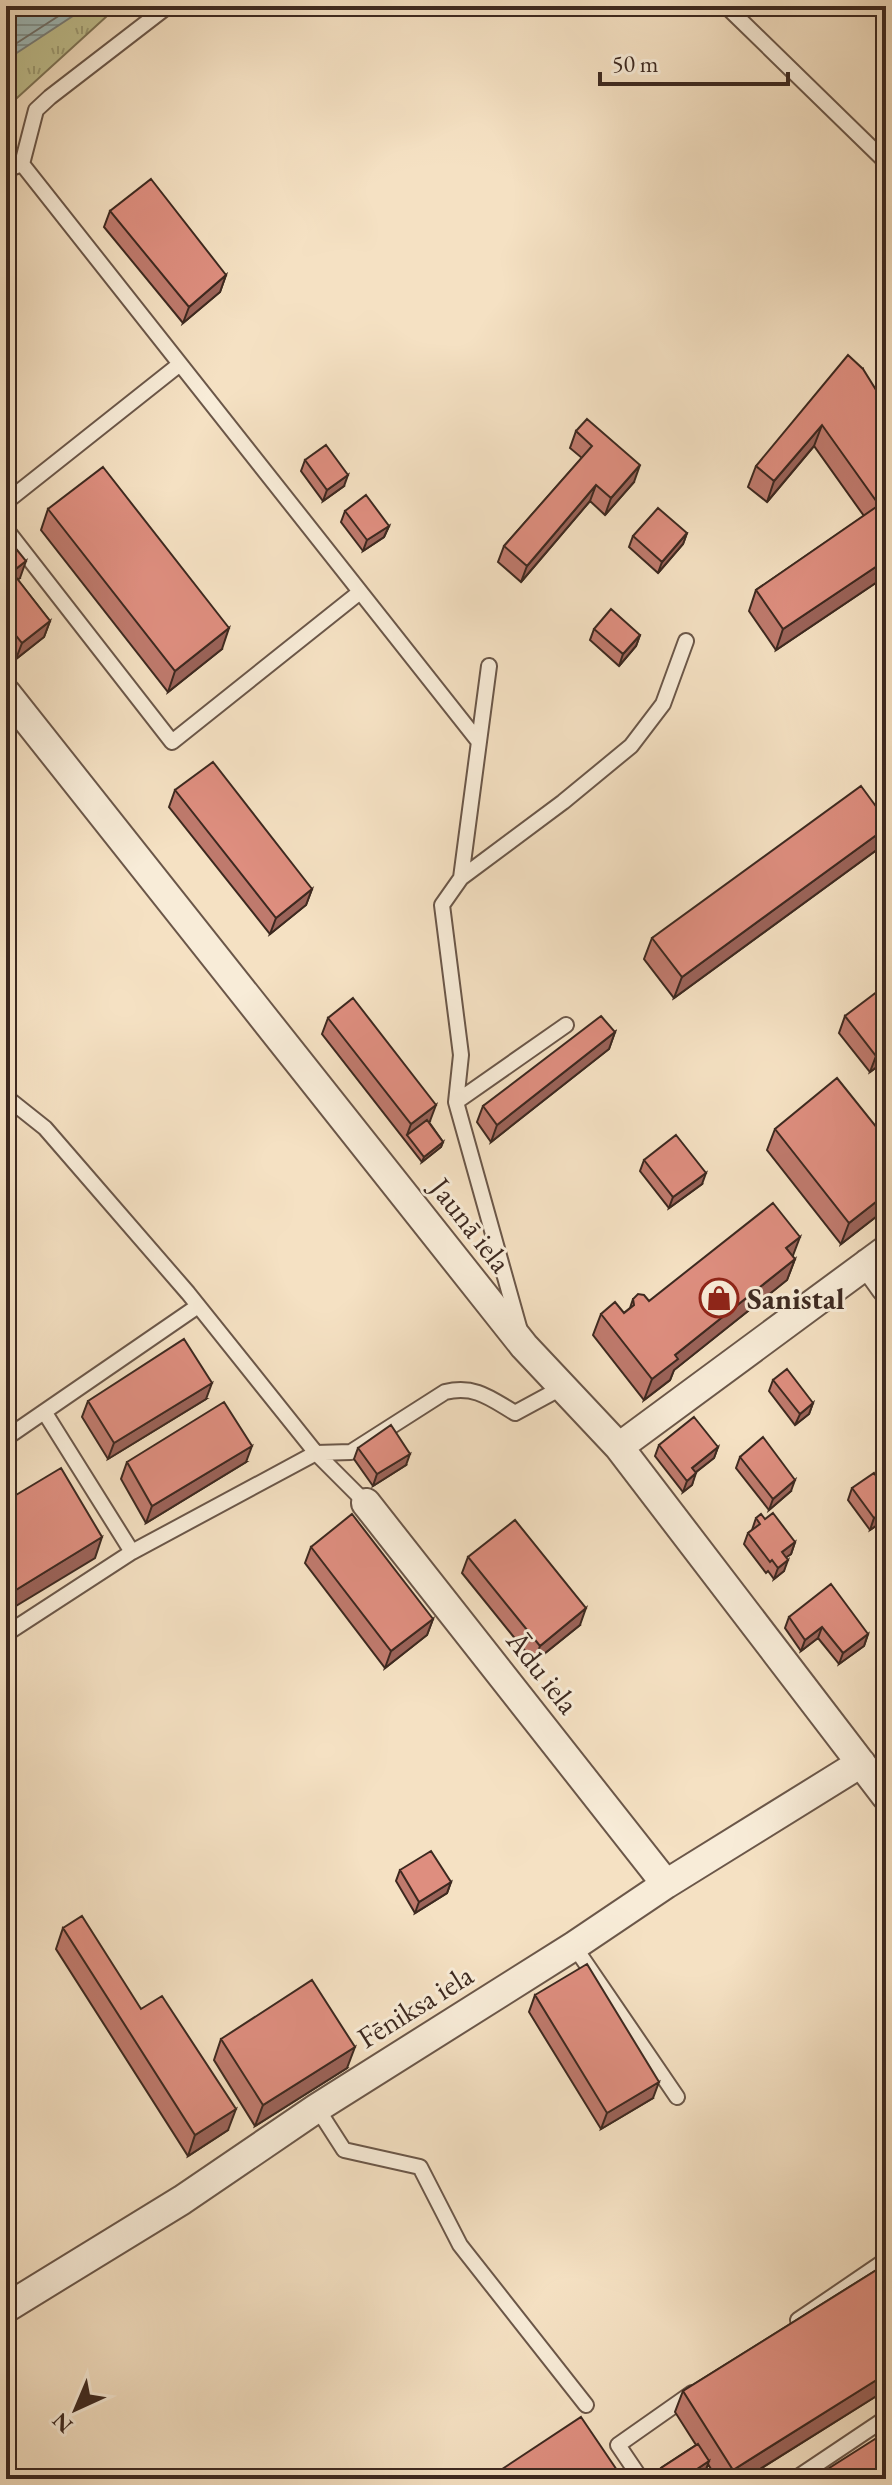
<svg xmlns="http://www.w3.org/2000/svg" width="892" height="2485" font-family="'EB Garamond',serif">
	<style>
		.park { fill: url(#park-tufts); stroke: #7e7558; stroke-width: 2 }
		.water { fill: url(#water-rules); stroke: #78817e; stroke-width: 2 }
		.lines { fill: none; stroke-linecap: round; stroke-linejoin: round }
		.shore { stroke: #6e726e; stroke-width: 2 }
		.service-casing { stroke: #6b5749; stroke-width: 18 }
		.minor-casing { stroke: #6b5749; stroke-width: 32 }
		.service { stroke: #f8ecd8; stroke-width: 14 }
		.minor { stroke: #f8ecd8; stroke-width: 28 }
		.wall { fill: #bf7a6d; stroke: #3d2920; stroke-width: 2 }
		.shaded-wall { fill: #9b6359; stroke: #3d2920; stroke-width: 2 }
		.building { fill: #de8e7f; stroke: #3d2920; stroke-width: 2 }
		.labels { text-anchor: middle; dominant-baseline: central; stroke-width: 6; stroke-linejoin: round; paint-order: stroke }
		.street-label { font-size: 30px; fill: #3d2920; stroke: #f8ecd8 }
		.poi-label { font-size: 30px; font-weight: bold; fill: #3d2920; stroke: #f8ecd8; text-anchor: start }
	</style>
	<defs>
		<pattern id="park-tufts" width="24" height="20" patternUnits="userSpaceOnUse" patternTransform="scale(2)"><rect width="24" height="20" fill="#c0c190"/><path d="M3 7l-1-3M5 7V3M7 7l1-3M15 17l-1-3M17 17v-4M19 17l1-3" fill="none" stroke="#9d9d75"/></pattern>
		<pattern id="water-rules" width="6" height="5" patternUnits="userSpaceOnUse" patternTransform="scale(2)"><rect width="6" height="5" fill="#9fbcbc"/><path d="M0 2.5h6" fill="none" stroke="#839998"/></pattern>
	</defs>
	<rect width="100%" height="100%" fill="#f5e1c3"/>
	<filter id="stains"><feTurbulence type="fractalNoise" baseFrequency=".0025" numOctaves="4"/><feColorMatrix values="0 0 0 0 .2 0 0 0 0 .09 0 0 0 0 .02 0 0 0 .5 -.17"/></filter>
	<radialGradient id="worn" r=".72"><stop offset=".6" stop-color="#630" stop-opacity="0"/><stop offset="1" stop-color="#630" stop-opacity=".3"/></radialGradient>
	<path class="park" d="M6,6H118L6,108Z"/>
	<path class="water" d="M6,6H88L6,60Z"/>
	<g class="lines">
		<path class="shore" d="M6,50L74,6"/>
		<defs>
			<path id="service" d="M726,6L886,162
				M22,164L36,110L50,97L168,6
				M6,170L22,164L479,742
				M6,502L180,364
				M6,529L172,742L360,592
				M461,878L489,666
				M6,1097L45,1128L188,1293L316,1453L366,1503
				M456,1102L566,1025
				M519,1327L456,1102L461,1055L442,905L461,878L563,802L631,746L663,704L686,641
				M45,1413L132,1552
				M6,1438L198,1306
				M6,1634L132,1552L316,1453L351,1452L445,1392C475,1385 490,1398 515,1413L563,1387
				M574,1946L677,2097
				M317,2108L344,2150L420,2167L460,2245L586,2405
				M798,2320L886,2260
				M641,2479L618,2445L692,2393
				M795,2479L886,2418"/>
			<path id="minor" d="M6,693L524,1346L619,1447L886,1796
				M868,1263L886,1288
				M619,1447L886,1250
				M366,1503L666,1884
				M6,2308L182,2200L317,2108L574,1946L666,1884L861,1763"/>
		</defs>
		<use href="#service" class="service-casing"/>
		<use href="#minor" class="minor-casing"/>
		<use href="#service" class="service"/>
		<use href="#minor" class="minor"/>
	</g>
	<path class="wall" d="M110,211L226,275L220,292L183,323L104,227Z
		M863,369L886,576L776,650L749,611L756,590L864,516L814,446L767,502L748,487L756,466Z
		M576,431L634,482L605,515L590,501L521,582L498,562L504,546L582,458L570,448Z
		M305,460L344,486L323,501L301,471Z
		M48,509L222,649L168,692L41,530Z
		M345,511L389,526L384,537L363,551L341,522Z
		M687,533L683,544L658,573L629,547L633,536Z
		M6,542L20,578L17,579L50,621L44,637L16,659L6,647Z
		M594,629L640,635L636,646L619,666L590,640Z
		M175,790L312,889L306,905L270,934L169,807Z
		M882,846L674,998L644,959L652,938Z
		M845,1016L886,1060L870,1072L839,1033Z
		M328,1018L430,1121L429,1122L443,1142L441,1147L422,1162L322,1034Z
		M615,1032L609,1049L491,1142L477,1122L483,1106Z
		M775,1129L886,1139V1209L841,1244L767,1150Z
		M644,1160L702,1184L669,1208L640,1171Z
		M793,1257L795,1259L787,1280L674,1370L670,1380L644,1400L593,1335L601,1314L624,1313L630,1308L633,1299L649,1301Z
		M773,1380L813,1403L809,1414L795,1425L769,1391Z
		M206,1399L108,1459L82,1417L88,1401Z
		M659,1445L718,1447L714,1458L695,1473L692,1485L683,1492L655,1456Z
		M358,1448L406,1465L373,1486L354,1459Z
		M740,1457L791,1491L769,1510L736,1468Z
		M127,1462H246L146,1523L121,1479Z
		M852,1488L886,1491V1519L870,1530L848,1500Z
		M756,1518L765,1519L795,1542L791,1554L786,1557L784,1571L774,1579L768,1571L766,1573L744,1544L748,1533L752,1530Z
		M311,1547L433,1619L427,1635L385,1668L305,1563Z
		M468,1557L580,1625L534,1662L462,1573Z
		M789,1617L868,1634L864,1646L839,1664L818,1638L801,1651L785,1628Z
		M400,1870L451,1882L447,1893L415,1913L396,1881Z
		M63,1928L141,2009L228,2130L188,2156L56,1949Z
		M535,1995L653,2098L601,2129L529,2012Z
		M221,2039L347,2068L255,2126L214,2060Z
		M886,2264V2390L744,2479H717L708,2464L705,2472L695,2479H658L661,2468L696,2445L675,2412L683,2391Z"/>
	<path class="shaded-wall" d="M226,275L220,292L183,323L189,307Z
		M822,425L814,446L767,502L774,481Z
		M640,465L634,482L605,515L611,498Z
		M348,475L344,486L323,501L327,490Z
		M596,485L590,501L521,582L527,566Z
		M389,526L384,537L363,551L367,540Z
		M687,533L683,544L658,573L662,562Z
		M886,560V576L776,650L783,629Z
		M26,561L20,578L6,589L12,572Z
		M50,621L44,637L16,659L22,643Z
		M229,628L222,649L168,692L175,671Z
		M640,635L636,646L619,666L623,654Z
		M886,828V835L882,846L674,998L682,977Z
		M312,889L306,905L270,934L276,918Z
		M615,1032L609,1049L491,1142L497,1125Z
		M886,1048V1060L870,1072L876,1056Z
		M436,1105L430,1121L409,1137L407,1135L411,1124Z
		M443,1142L441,1147L422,1162L424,1157Z
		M706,1173L702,1184L669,1208L673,1197Z
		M886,1194V1209L841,1244L849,1223Z
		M800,1237L792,1258L786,1248Z
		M795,1259L787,1280L674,1370L670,1380L644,1400L652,1379L675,1355Z
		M212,1383L206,1399L108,1459L114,1443Z
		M813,1403L809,1414L795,1425L800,1414Z
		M252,1446L246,1462L146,1523L152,1506Z
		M718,1447L714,1458L687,1479L692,1468Z
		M410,1454L406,1465L373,1486L377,1474Z
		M696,1473L692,1485L683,1492L687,1481Z
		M795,1480L791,1491L769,1510L773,1499Z
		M886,1510V1519L870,1530L874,1518Z
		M102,1537L95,1558L6,1612V1596Z
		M795,1542L791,1554L778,1563L782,1552Z
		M788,1560L784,1571L774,1579L778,1568Z
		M586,1608L580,1625L534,1662L540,1646Z
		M433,1619L427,1635L385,1668L391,1651Z
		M822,1627L818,1638L801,1651L805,1640Z
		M868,1634L864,1646L839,1664L843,1653Z
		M451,1882L447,1893L415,1913L419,1902Z
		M355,2047L347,2068L255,2126L263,2105Z
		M659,2082L653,2098L601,2129L607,2113Z
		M236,2109L228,2130L188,2156L195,2135Z
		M886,2374V2390L744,2479H729L733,2470Z
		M709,2461L705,2472L695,2479H682Z"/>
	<path class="building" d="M151,179L226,275L189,307L110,211Z
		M848,355L863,369L886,406V560L783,629L756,590L879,505L822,425L774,481L756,466Z
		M587,419L640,465L611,498L596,485L527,566L504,546L592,446L576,431Z
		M326,445L348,475L327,490L305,460Z
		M103,467L229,628L175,671L48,509Z
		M366,495L389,526L367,540L345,511Z
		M658,508L687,533L662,562L633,536Z
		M9,540L26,561L12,572L50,621L22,643L6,623V542Z
		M611,609L640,635L623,654L594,629Z
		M213,762L312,889L276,918L175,790Z
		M861,786L886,820V828L682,977L652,938Z
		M886,985V1048L876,1056L845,1016Z
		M353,998L436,1105L411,1124L328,1018Z
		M601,1016L615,1032L497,1125L483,1106Z
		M837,1078L886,1139V1194L849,1223L775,1129Z
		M427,1120L443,1142L424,1157L407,1135Z
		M676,1135L706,1173L673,1197L644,1160Z
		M773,1203L800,1237L786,1248L795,1259L675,1355L678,1359L652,1379L601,1314L615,1302L624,1313L634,1305L633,1299L638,1294L644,1295L649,1301Z
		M184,1339L212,1383L114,1443L88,1401Z
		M787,1369L813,1403L800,1414L773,1380Z
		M224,1402L252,1446L152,1506L127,1462Z
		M694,1417L718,1447L692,1468L696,1473L687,1481L659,1445Z
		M391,1425L410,1454L377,1474L358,1448Z
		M763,1437L795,1480L773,1499L740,1457Z
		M61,1468L102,1537L6,1596V1501Z
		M874,1473L886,1491V1510L874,1518L852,1488Z
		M773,1513L795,1542L782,1552L788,1560L778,1568L772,1560L770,1562L748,1533L760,1524L756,1518L761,1514L765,1519Z
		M352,1514L433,1619L391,1651L311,1547Z
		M515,1520L586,1608L540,1646L468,1557Z
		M831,1584L868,1634L843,1653L822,1627L805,1640L789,1617Z
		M431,1851L451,1882L419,1902L400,1870Z
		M82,1916L141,2009L162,1996L236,2109L195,2135L63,1928Z
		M587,1964L659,2082L607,2113L535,1995Z
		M312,1980L355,2047L263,2105L221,2039Z
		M886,2264V2374L733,2470L683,2391Z
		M581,2417L623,2479H487Z
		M886,2432V2479H812Z
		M698,2444L709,2461L682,2479H668L661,2468Z"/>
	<defs>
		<symbol id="shop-ring" viewBox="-11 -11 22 22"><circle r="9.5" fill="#f8ecd8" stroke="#8f2418" stroke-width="1.5"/><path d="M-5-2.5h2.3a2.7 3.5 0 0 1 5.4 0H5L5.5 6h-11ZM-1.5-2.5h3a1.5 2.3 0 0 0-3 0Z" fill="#8f2418"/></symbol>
	</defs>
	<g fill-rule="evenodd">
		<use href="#shop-ring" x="697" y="1276" width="44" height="44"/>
	</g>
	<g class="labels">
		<g class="street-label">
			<text transform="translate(471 1225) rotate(52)">Jaunā iela</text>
			<text transform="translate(543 1672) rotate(52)">Ādu iela</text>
			<text transform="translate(415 2006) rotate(-32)">Fēniksa iela</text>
		</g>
		<g class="poi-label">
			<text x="747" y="1298">Sanistal</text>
		</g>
	</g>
	<rect width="892" height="2485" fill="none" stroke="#f5e1c3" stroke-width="32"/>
	<rect x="8" y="8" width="876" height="2469" fill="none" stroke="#3d2920" stroke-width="4"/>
	<rect x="16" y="16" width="860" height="2453" fill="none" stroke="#3d2920" stroke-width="2"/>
	<g transform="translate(76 2409) rotate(224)" stroke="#f8ecd8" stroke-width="6" paint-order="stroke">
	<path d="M0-6L14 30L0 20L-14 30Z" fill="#3d2920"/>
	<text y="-12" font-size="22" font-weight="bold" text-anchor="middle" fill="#3d2920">N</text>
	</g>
	<path d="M600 72v12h188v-12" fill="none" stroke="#3d2920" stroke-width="4"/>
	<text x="612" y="72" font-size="24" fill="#3d2920" stroke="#f8ecd8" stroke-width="6" paint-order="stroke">50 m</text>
	<rect width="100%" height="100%" filter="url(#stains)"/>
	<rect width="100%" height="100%" fill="url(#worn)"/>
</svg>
